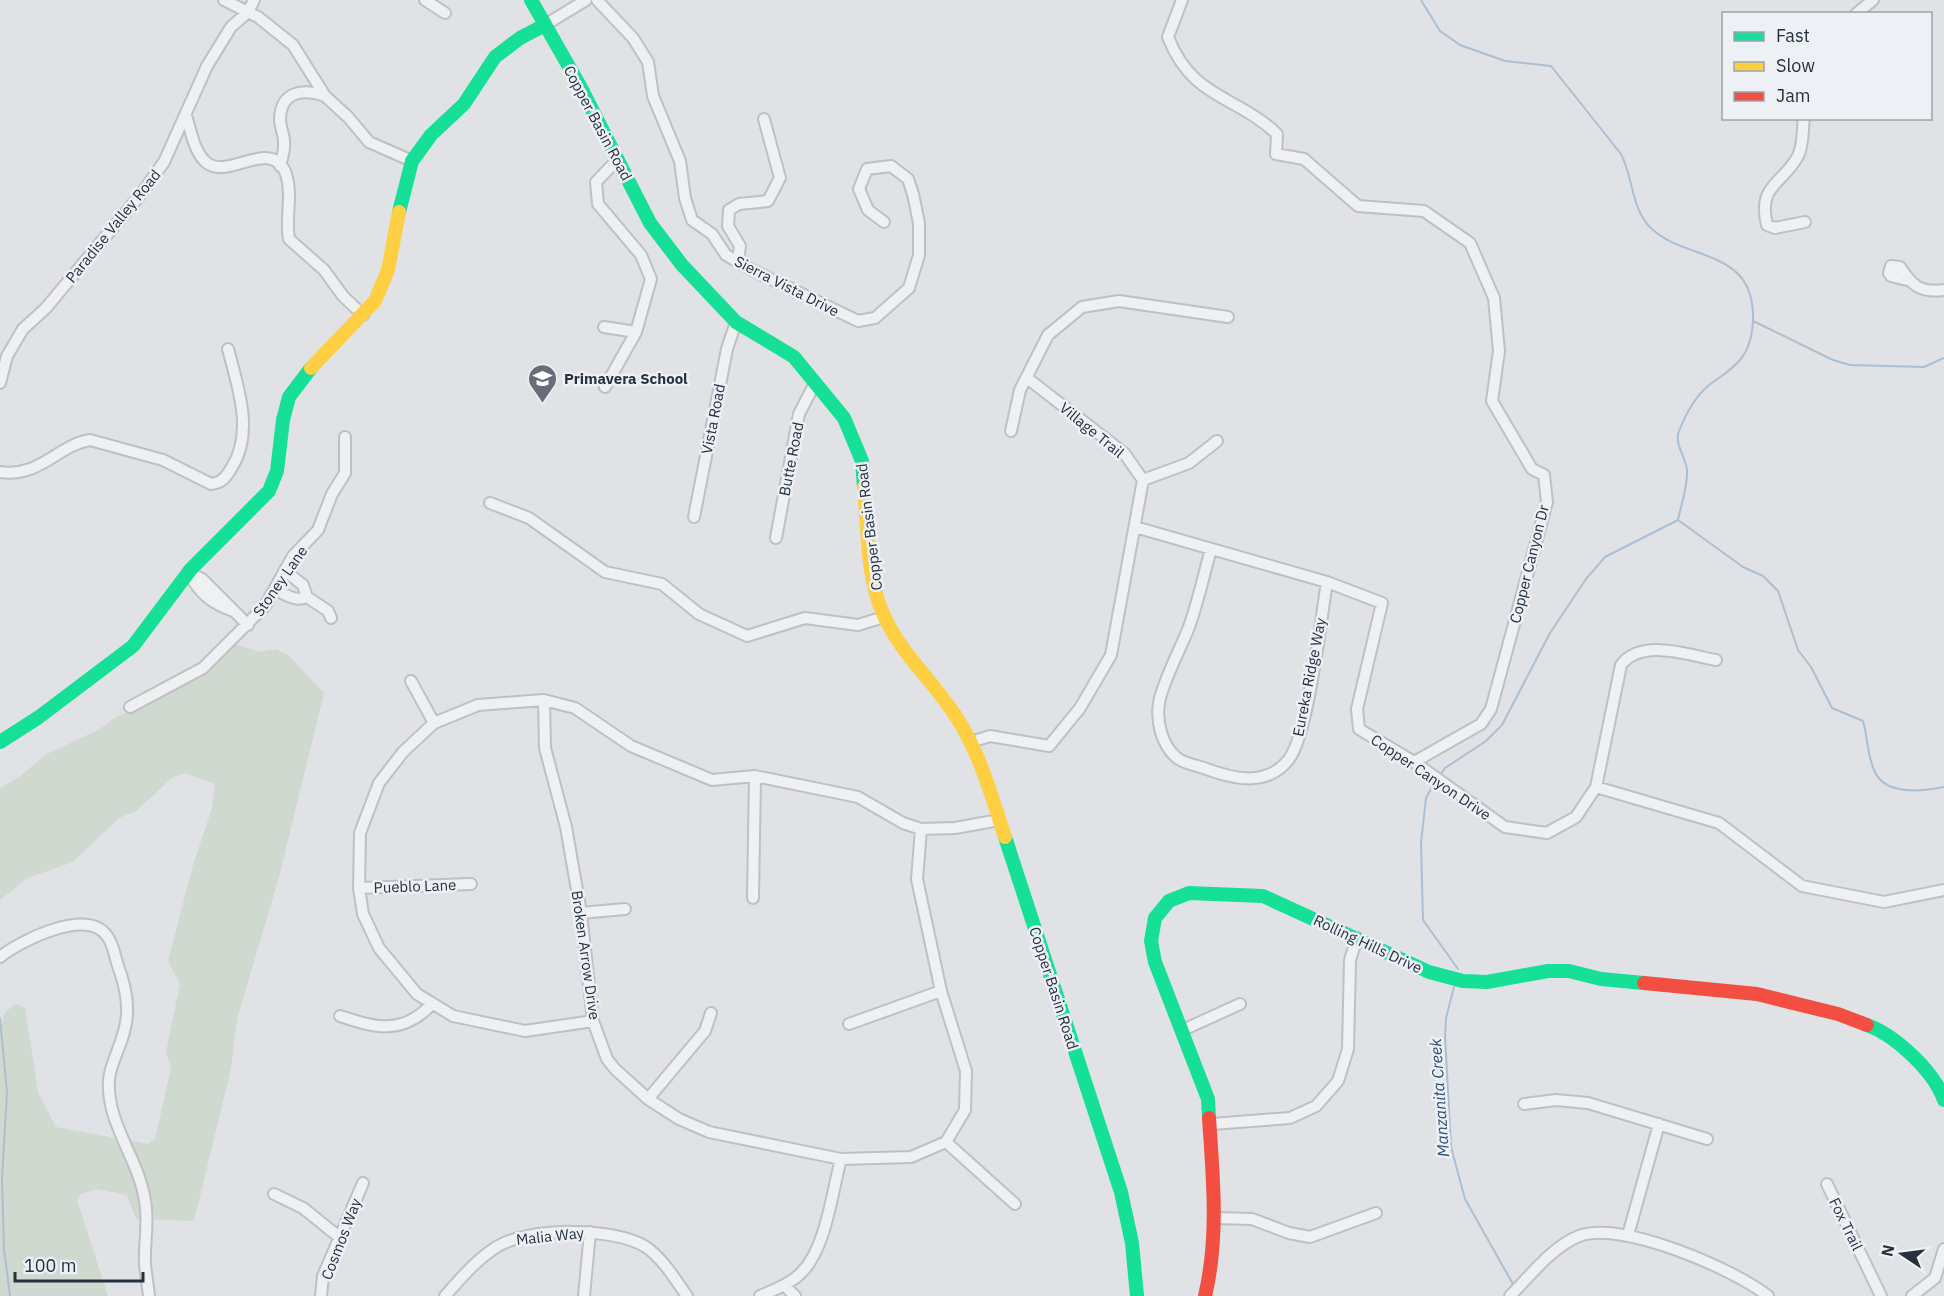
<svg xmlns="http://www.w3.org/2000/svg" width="1944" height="1296" font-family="'IBM Plex Sans',sans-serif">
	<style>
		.green { fill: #d0d9d0 }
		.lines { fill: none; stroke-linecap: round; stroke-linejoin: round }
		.stream { stroke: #acbfd2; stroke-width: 2 }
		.street-casing { stroke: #bec0c3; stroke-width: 14 }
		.street { stroke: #eff0f2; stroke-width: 10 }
		.fast { stroke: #16e098; stroke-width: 14 }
		.slow { stroke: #ffcf43; stroke-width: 14 }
		.jam { stroke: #f24e42; stroke-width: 14 }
		.labels { text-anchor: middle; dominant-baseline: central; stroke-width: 5; stroke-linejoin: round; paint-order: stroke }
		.street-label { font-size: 15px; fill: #26303f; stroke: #edf0f5 }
		.poi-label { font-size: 15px; font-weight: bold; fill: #26303f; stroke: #edf0f5; text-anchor: start }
		.water-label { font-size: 16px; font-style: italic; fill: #2f4f74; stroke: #edf0f5 }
	</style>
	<rect width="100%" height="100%" fill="#e0e2e5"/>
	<path class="green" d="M233,643L260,652L276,649L288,655L324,693L279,877L237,1019L231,1069L194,1221L136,1219L127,1195L97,1189L81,1194L77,1200L108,1296H0V1034L4,1014L14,1004L25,1007L38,1092L56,1127L148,1144L155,1139L171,1068L166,1052L180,984L168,961L193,865L212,808L215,784L185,773L173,777L136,811L119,818L73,862L28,878L0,900V788L20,776L47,754L100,729L113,719L196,676L218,661Z"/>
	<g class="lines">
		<path class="stream" d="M1421,0L1440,31L1460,45L1505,61L1551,66L1621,154C1633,177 1631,205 1648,225C1672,252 1715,250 1739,275C1758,295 1757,339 1740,360C1731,371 1719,377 1708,386C1695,397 1685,416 1679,431C1674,445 1686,457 1687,470C1688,486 1681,505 1678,520L1605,557L1586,579L1550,633L1502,725L1486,741L1445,768L1440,775
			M1753,321L1833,360L1850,365L1924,367L1944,358
			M1678,520L1743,567L1763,576L1778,591L1798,650L1811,667L1832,708L1863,721C1868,738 1867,756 1875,772C1886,796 1924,791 1944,787
			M1435,782L1426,798L1421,843L1423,920L1458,969
			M1454,987L1446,1018L1445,1036L1451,1147L1465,1199L1514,1286
			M0,1018L7,1093L2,1178L4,1249L10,1296"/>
		<defs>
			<path id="street" d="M224,0L258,17L293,45L325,96L348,117L369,142L412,161
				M425,0L445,13
				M597,0L633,38L648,62L653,96L680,161L685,198L692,220L712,234L726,255L752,270L858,321L875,318L909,288L919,255V223L913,194L908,179L891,166L867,169L859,189L868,210L884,222
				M1182,0L1168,37C1192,99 1236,95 1277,134L1276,154L1304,159L1358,206L1424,211L1470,243L1494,298L1499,351L1492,401L1532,469L1544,475L1547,502L1491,709L1481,724L1414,762
				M1856,14L1873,0
				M545,25L586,0
				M186,116C191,130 194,153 207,163C229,180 272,136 286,174C293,195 285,217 289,239L324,270L343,296L363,315
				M1804,118C1802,132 1804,143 1798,156C1783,184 1757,185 1767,225L1775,228L1805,222
				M280,166C282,158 285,150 284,142C284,134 280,127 280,119C281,90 304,89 325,96
				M738,260L740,246L728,226L729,210L739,204L768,201L780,178L764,119
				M1907,280L1891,276L1889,273L1891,266L1900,267C1912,286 1921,293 1944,290
				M604,327L636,332
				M0,383L7,356L23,329L46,308L141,194L164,162L207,66L231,27L248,12L254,0
				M605,387L636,332L651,279L641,255L598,204L596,182L617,160
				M1011,431L1020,390L1048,335L1082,307L1119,301L1228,317
				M0,472C40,478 58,445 90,440L163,460L211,484C222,483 227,476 232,467C254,432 238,387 228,349
				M1143,480L1189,463L1217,441
				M490,503L529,518L605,572L662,584L699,614L747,636L805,618L858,625L884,617
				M694,517L727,349L736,322
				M1135,527L1327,582L1382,603L1357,709L1359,729L1414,762L1505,827L1547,833L1576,817L1596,787L1719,823L1802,886L1884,902L1944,890
				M776,538L799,414L815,383
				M1211,549C1204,574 1198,602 1189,627C1181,648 1162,683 1159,703C1156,722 1162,745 1176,757C1182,763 1194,765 1201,767C1230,778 1266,789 1289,759C1308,734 1321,619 1327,582
				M275,589C286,595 295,602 307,597L303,585L285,571
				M307,597L328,611L331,618
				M233,611C211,603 200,594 188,572L202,579L248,625
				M411,681L434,723
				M544,700L545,748L566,827L581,913L593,1021L607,1059L615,1069L648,1099L679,1119L709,1132L841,1159L911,1157L946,1142
				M130,707L203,668L265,606L293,556L318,530L332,494L345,473V437
				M971,742L990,736L1049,746L1080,708L1111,655L1143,480L1124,453L1027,378
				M1596,787L1621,665C1642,638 1687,655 1716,660
				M921,829L917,879L941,991L966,1071L965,1110L946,1142
				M359,888L471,884
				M753,898L755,776
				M581,913L625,909
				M0,957C20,941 87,907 107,936C113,943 115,957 118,966C124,982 128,997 127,1014C126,1040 110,1061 109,1080C106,1123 139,1159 145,1201C149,1221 144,1243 145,1264C146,1275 148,1286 149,1296
				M340,1016C376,1028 402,1035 431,1005
				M593,1021L525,1031L453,1016L417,994L379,948L363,914L359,888L360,833L379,783L403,752L434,723L478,705L544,700L575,708L631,746L712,780L755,776L858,797L903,823L921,829L955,828L999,820
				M849,1024L941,991
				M1183,1030L1240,1004
				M648,1099L705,1031L711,1013
				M1524,1104L1556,1100L1588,1103L1707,1139
				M1212,1124L1290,1118L1316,1106L1338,1081L1348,1049L1350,960L1357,938
				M946,1142L1015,1204
				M1827,1184L1881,1296
				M274,1194L303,1208L339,1237
				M1215,1218L1252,1219L1289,1233L1310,1237L1376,1213
				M1628,1235L1659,1124
				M784,1285L795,1296
				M321,1296L323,1276L363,1183
				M445,1296C461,1278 477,1259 498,1246C531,1227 614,1227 646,1247C663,1259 675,1279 687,1296
				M584,1296L590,1232
				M760,1296C774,1290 790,1284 801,1273C826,1249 832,1192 841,1159
				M1510,1296C1530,1276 1552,1247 1579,1236C1621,1220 1734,1269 1768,1296
				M1912,1296L1935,1278L1944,1249"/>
		</defs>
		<use href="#street" class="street-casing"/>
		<use href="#street" class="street"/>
		<path class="fast" d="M531,0L580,86L650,223L682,265L736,322L794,357L844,418L862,461L864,487
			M399,212L412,161L431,135L464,104L495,57L520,38L545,25
			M0,742L39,717L133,646L191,569L269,491L277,471L283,420L289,397L311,368
			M1005,837L1121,1192L1132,1243L1137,1296
			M1867,1025C1895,1035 1934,1071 1944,1100
			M1209,1118L1208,1099L1155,962L1151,941L1155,918L1169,901L1189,893L1263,896L1429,972L1463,981L1487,982L1548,971H1569L1601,979L1644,983"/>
		<path class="slow" d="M311,368L375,301L388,270L399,212
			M864,487C868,529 866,579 885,618C903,656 935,683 957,718C980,754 992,797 1005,837"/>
		<path class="jam" d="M1644,983L1757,994L1838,1014L1867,1025
			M1205,1296C1219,1237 1213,1178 1209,1118"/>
	</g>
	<defs>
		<symbol id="school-pin" viewBox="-11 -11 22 30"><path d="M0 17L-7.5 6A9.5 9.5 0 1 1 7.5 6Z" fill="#676e79" stroke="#edf0f5"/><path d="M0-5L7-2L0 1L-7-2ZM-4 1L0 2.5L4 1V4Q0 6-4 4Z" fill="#fff"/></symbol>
	</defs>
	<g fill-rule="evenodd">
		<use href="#school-pin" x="526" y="362" width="33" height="45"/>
	</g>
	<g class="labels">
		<g class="street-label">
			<text transform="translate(598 123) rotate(62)">Copper Basin Road</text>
			<text transform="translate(113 226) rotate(-51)">Paradise Valley Road</text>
			<text transform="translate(787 286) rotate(27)">Sierra Vista Drive</text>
			<text transform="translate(713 419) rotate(-79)">Vista Road</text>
			<text transform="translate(1092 430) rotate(39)">Village Trail</text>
			<text transform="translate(791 459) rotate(-79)">Butte Road</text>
			<text transform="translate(869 527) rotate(-97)">Copper Basin Road</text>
			<text transform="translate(1529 564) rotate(-76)">Copper Canyon Dr</text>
			<text transform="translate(280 581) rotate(-55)">Stoney Lane</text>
			<text transform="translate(1309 677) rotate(-79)">Eureka Ridge Way</text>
			<text transform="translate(1431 777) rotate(34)">Copper Canyon Drive</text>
			<text transform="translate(415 886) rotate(-2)">Pueblo Lane</text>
			<text transform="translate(1368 944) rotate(25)">Rolling Hills Drive</text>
			<text transform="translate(586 955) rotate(82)">Broken Arrow Drive</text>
			<text transform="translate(1054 988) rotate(72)">Copper Basin Road</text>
			<text transform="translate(1846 1224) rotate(64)">Fox Trail</text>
			<text transform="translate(550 1236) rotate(-6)">Malia Way</text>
			<text transform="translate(341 1239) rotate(-69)">Cosmos Way</text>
		</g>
		<g class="poi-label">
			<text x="564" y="378">Primavera School</text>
		</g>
		<g class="water-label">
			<text transform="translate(1439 1098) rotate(-94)">Manzanita Creek</text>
		</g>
	</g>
	<rect x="1722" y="12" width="210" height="108" fill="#edf0f5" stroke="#9da3ac" stroke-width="1.5"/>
	<rect x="1734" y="32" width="30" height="9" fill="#16e098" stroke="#9da3ac" stroke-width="1.5"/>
	<text x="1776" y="42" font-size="18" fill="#26303f">Fast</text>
	<rect x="1734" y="62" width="30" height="9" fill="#ffcf43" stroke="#9da3ac" stroke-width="1.5"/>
	<text x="1776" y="72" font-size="18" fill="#26303f">Slow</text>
	<rect x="1734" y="92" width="30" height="9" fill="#f24e42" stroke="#9da3ac" stroke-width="1.5"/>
	<text x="1776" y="102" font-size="18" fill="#26303f">Jam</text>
	<g transform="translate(1902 1254) rotate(283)" stroke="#edf0f5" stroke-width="4.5" paint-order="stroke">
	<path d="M0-4.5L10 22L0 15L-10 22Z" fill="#26303f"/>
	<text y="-9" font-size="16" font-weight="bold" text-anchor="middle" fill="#26303f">N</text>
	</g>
	<path d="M15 1272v9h128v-9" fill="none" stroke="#26303f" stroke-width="3"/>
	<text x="24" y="1272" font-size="18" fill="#26303f" stroke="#edf0f5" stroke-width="4.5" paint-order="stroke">100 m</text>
</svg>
